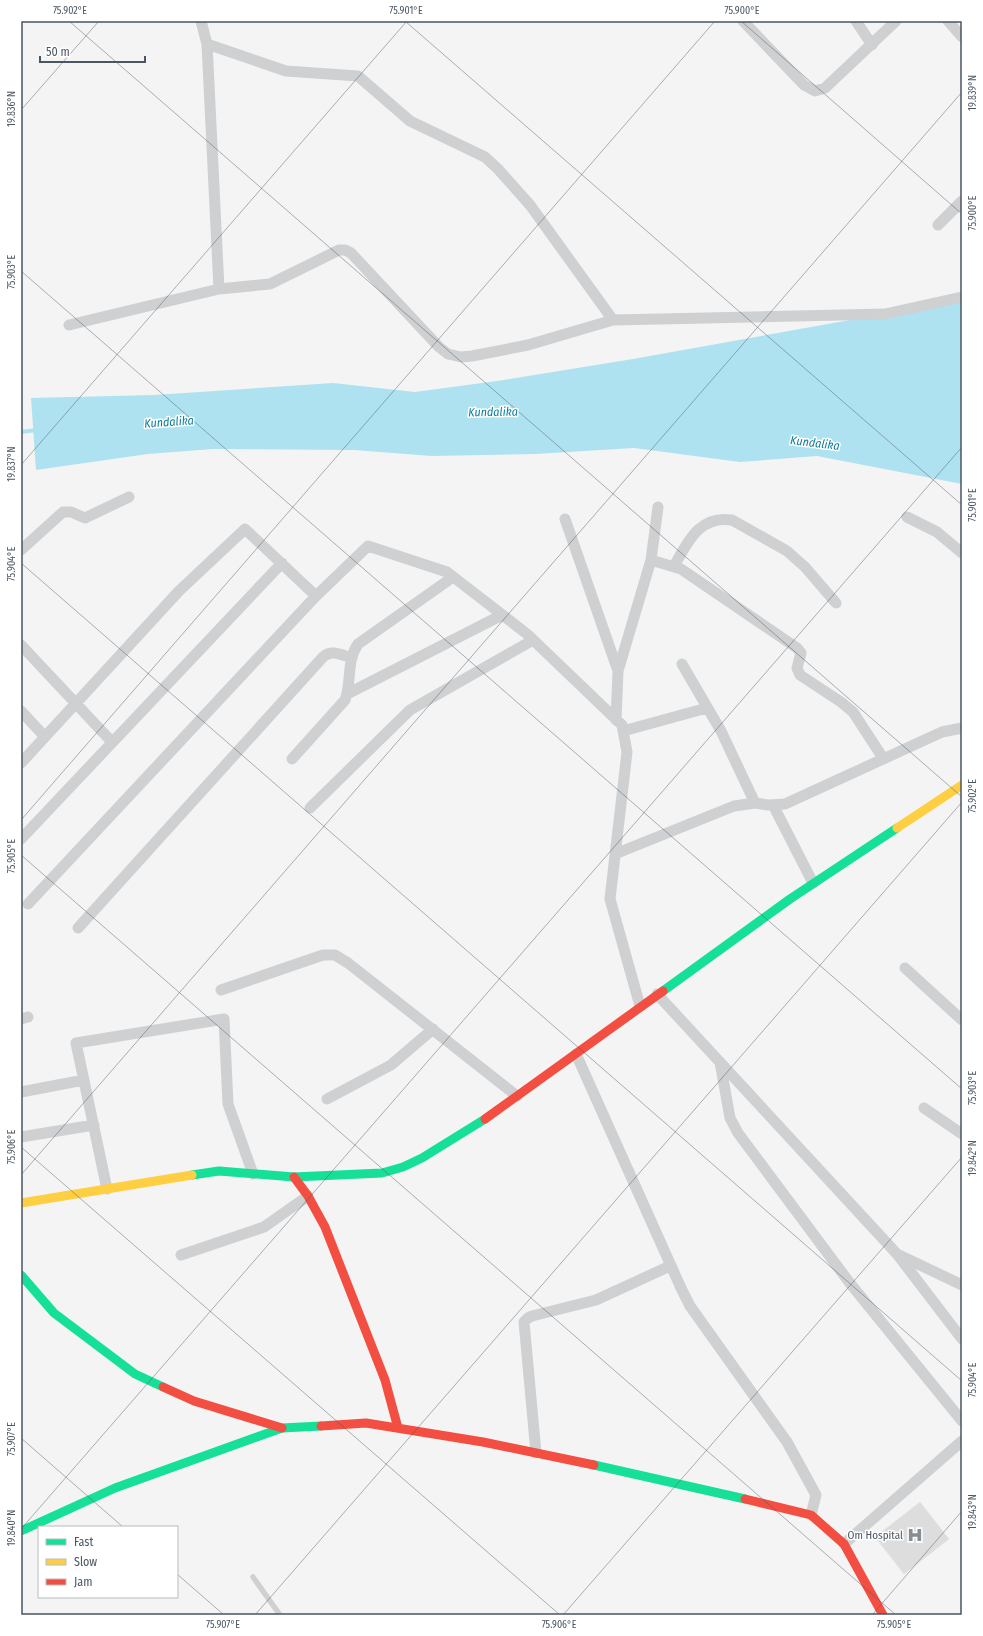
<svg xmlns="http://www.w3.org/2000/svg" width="983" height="1636" font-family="'Fira Sans Condensed',sans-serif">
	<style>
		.water { fill: #aee2f0 }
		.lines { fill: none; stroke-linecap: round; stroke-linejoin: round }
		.stream { stroke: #aee2f0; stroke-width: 4 }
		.building { fill: #ddddde; stroke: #e5e6e7 }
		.lane { stroke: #ced0d2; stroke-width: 5.5 }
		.street { stroke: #ced0d2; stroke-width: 11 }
		.fast { stroke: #16e098; stroke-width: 9 }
		.slow { stroke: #ffcf43; stroke-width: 9 }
		.jam { stroke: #f24e42; stroke-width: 9 }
		.ticks { fill: none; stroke: #4a5661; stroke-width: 1; stroke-opacity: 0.45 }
		.labels { text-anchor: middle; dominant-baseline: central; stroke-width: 3; stroke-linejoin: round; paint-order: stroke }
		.poi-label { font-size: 11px; fill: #4a5661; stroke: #fff; text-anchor: end }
		.water-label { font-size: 12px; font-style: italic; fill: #0c7c9b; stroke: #fff }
		.neatline { fill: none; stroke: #4a5661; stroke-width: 1.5 }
		.ticks-label { font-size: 10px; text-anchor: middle; fill: #4a5661 }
	</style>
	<rect width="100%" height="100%" fill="#f4f4f4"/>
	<path class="water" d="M962,300V484L817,456L740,462L634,448L535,454L432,456L354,450L213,449L148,454L36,470L31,398L154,395L333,383L415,392L497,381L633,359Z"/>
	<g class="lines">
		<path class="stream" d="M21,432L37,430"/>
	</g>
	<path class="building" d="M920,1502L949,1539L904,1574L875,1537Z"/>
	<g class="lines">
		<path class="lane" d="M253,1577L280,1615"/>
		<path class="street" d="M201,21L207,44L219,289
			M743,21L804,85L815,91L825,88L896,21
			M856,21L872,45
			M948,21L962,37
			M207,44L286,71L358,76L410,121L485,157L498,169L530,205L613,320
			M938,225L962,201
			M69,325L219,289L270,284L339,250H345L351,253L439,347L448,354L461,357L472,356L528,345L613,320L885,314L962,297
			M907,517L937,532L962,553
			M565,519L618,671L616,720
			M21,550L63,512H71L85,518L129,497
			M651,560L681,569L797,648L801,653L797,668L800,675L841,702L853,712L883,758
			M674,566C688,542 699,515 732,520L787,551L805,567L836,603
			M21,645L112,742
			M682,664L721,731L755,803
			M618,671L651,560L658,507
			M347,694L502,615
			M21,711L45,737
			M623,731L707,708
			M292,759L345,700C352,682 346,661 358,644L453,577
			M21,763L179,591L245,529L316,596L368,546L447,572L527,634L622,725L627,752L610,899L640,1006
			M773,805L813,883
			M310,808L410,710L533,640
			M21,839L282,563
			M615,854L734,806L755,803L768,805L785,804L942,732L962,728
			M28,904L316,596
			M78,928L323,657C332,649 341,655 352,658
			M905,968L962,1020
			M221,990L323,955H335L348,963L517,1096
			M657,994L897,1254L962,1339
			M21,1019L28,1017
			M576,1054L681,1288L690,1306L787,1442L816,1495L811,1515
			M720,1062L730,1118L738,1133L849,1282L962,1421
			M21,1092L84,1080
			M327,1099L391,1065L433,1029
			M924,1108L962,1134
			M21,1137L94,1125
			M107,1189L76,1043L224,1019L228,1104L253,1174
			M181,1255L264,1227L308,1196
			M899,1255L962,1285
			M536,1453L524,1322L528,1318L532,1316L596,1300L670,1266
			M844,1544L962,1441"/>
		<path class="fast" d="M663,991L790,899L897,828
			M192,1175L219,1171L294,1177L382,1173L403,1167L422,1158L485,1119
			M21,1275L54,1313L135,1374L163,1387
			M594,1465L745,1499
			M21,1531L115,1488L282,1428L321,1426"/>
		<path class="slow" d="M897,828L962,785
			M21,1203L192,1175"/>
		<path class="jam" d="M485,1119L663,991
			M294,1177L308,1196L325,1227L385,1380L398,1428
			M163,1387L194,1401L282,1428
			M321,1426L366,1423L483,1442L594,1465
			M745,1499L811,1515L844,1544L883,1615"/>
	</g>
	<path class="ticks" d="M69,21L962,797M405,21L962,505M741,21L962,214M21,110L99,21M21,271L962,1089M21,465L407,21M21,563L962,1381M21,820L715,21M21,855L896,1615M21,1147L560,1615M21,1175L962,92M21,1438L123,1527M21,1529L962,447M177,1574L224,1615M255,1615L962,802M563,1615L962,1157M872,1615L962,1511"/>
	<defs>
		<symbol id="hospital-bare" viewBox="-9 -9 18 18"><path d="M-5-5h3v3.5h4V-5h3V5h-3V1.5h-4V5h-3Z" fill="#868d94" stroke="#fff" stroke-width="2.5" paint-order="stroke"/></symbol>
	</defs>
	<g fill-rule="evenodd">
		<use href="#hospital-bare" x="904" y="1524" width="22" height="22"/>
	</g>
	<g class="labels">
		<g class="poi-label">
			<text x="903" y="1535">Om Hospital</text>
		</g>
		<g class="water-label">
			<text transform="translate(493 412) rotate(-1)">Kundalika</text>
			<text transform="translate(169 422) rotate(-4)">Kundalika</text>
			<text transform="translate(815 443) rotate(7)">Kundalika</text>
		</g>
	</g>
	<rect width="983" height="1636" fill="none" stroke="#ffffff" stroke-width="44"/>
	<rect x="38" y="1526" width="140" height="72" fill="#ffffff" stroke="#b7bbc0"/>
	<rect x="46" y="1539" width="20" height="6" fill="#16e098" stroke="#b7bbc0"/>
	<text x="74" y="1546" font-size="12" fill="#4a5661">Fast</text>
	<rect x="46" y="1559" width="20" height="6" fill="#ffcf43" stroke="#b7bbc0"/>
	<text x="74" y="1566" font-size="12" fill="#4a5661">Slow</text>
	<rect x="46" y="1579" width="20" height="6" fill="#f24e42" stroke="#b7bbc0"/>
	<text x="74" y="1586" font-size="12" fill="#4a5661">Jam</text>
	<path d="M40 56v6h105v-6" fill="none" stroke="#4a5661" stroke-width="2"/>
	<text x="46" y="56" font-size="12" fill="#4a5661" stroke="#ffffff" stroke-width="3" paint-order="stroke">50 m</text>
	<rect x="22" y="22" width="939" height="1592" class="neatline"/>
	<g class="ticks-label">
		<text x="70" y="14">75.902°E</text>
		<text x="406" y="14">75.901°E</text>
		<text x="742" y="14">75.900°E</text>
		<text transform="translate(972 93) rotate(-90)" y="4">19.839°N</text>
		<text transform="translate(11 109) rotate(-90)" y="4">19.836°N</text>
		<text transform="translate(972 213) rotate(-90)" y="4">75.900°E</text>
		<text transform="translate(11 272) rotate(-90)" y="4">75.903°E</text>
		<text transform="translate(11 464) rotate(-90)" y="4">19.837°N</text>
		<text transform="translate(972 505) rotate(-90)" y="4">75.901°E</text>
		<text transform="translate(11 564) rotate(-90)" y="4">75.904°E</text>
		<text transform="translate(972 796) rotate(-90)" y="4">75.902°E</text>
		<text transform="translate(11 856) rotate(-90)" y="4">75.905°E</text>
		<text transform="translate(972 1088) rotate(-90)" y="4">75.903°E</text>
		<text transform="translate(11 1147) rotate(-90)" y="4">75.906°E</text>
		<text transform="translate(972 1158) rotate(-90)" y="4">19.842°N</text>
		<text transform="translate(972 1380) rotate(-90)" y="4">75.904°E</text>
		<text transform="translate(11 1439) rotate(-90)" y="4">75.907°E</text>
		<text transform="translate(972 1512) rotate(-90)" y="4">19.843°N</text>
		<text transform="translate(11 1528) rotate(-90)" y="4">19.840°N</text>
		<text x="223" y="1628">75.907°E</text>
		<text x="559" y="1628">75.906°E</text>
		<text x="894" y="1628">75.905°E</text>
	</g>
</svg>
